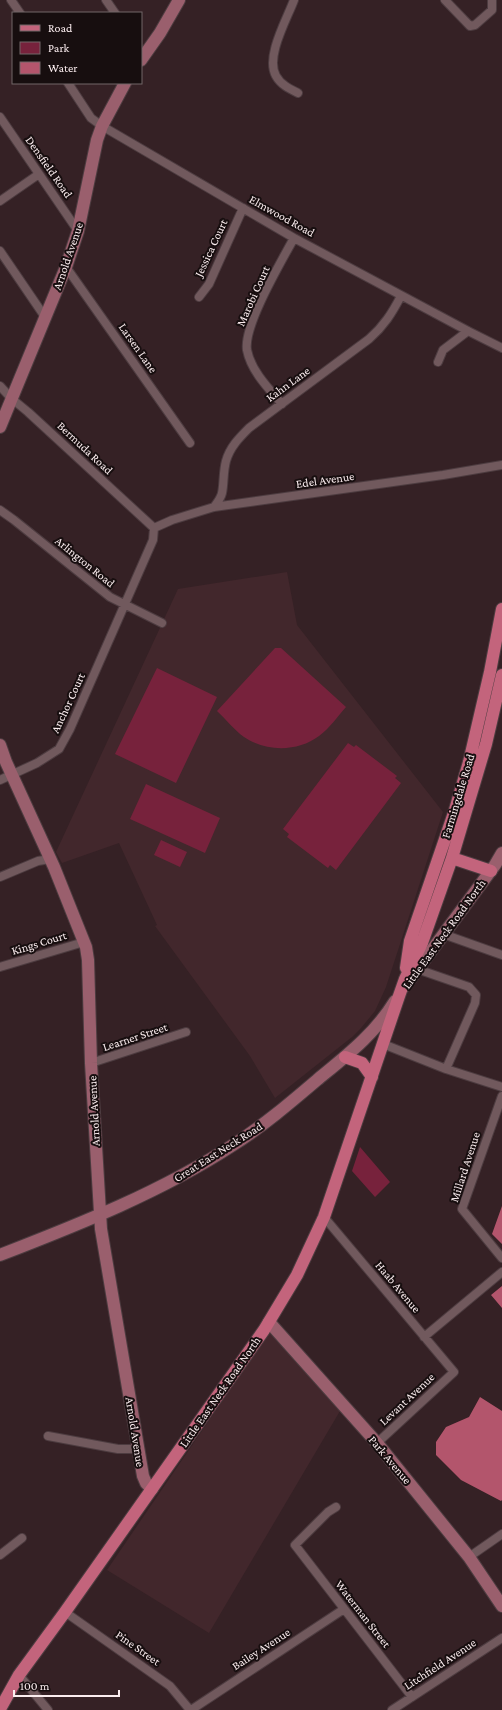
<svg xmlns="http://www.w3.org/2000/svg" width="502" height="1710" font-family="'Crimson Pro',serif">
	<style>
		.built { fill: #42272c }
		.green { fill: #77223c }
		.water { fill: #b3556c }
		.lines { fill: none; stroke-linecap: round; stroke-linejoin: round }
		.street-casing { stroke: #4d3c40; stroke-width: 10 }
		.secondary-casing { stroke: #4d3c40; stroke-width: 14 }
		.primary-casing { stroke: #4d3c40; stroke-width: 14 }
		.street { stroke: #71595d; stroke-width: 8 }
		.secondary { stroke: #9a5f6d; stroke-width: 12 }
		.primary { stroke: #c3647c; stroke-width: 12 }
		.labels { text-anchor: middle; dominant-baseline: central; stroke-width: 4; stroke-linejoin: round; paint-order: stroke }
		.street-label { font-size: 12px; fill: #fbedef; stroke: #170e0f }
	</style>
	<rect width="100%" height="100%" fill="#352125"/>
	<path class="built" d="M287,572L297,625L443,812L386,987L375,1011L361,1028L352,1037L275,1098L250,1056L155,926L157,925L119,843L62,863L56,852L178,589Z
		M270,1331L340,1411L209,1633L107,1570Z"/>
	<path class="green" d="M275,648H281L346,707C338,716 329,729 319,736C298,752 266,752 244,737C234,730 226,719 217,711Z
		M157,668L217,697L176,783L115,754Z
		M348,743L354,747L356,745L397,776L395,778L401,783L336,870L330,865L328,868L287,837L289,834L283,829Z
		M146,784L220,818L205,853L130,819Z
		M161,840L187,852L180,867L154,855Z
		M360,1147L390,1182L375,1197L352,1171Z"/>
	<path class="water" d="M502,1206V1244L492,1234Z
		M502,1286V1308L491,1295Z
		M480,1397L502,1411V1500L501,1501L461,1480L436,1455V1442L446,1427L469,1417Z"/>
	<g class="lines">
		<defs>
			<path id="street" d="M11,0L20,13
				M106,0L115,13
				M294,0C287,19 265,57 276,76C281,85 290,89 298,93
				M445,0L470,26L475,25L492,10V0
				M68,83L91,118L102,126L294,238L468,331L502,348
				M0,117L78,231
				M0,201L39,174
				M0,251L45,317
				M66,267L190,443
				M199,297L209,284L243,208
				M438,362L443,350L468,331
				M0,386L11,398L28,412L154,528
				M282,404C269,389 251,371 247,350C243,326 281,262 294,238
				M214,507C217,503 221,498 222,493C224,484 223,472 226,461C230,447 239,438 249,428L369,339C384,326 392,313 401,296
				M0,510L14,520L110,597L162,623
				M154,528L172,520L214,507L443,475L502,465
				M0,780L37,763L59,749L70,729L153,540L154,528
				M0,877L38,861L50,859
				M443,934L502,955
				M0,967L84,942
				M417,969L469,987L476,995L475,1003L446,1069
				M383,1044L446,1069L502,1087
				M91,1063L186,1032
				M502,1096L462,1209L502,1258
				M324,1217L454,1372L377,1443
				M424,1337L502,1272
				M48,1436L118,1449H138
				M336,1507L328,1512L295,1545L412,1697
				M0,1555L22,1538
				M469,1557L502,1534
				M65,1612L170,1686L190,1710
				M19,1675L48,1710
				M191,1710L344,1609
				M392,1710L502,1638"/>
			<path id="secondary" d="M141,60L160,33L179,0
				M0,427L66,267L78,231L97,140L102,126L125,83
				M0,745L6,762L54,867L86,947L88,960L91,1063L101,1229L143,1476L146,1483L152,1489
				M405,986L495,865L502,853
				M0,1255C80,1224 161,1192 233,1145C263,1126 290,1103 317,1080C346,1056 375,1034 395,1001
				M269,1322L377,1443L469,1557L502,1606"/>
			<path id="primary" d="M452,858L491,871
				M406,968L410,941L455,810L469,762L490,672L502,609
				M345,1057L362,1063L372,1077
				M0,1709L19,1675L65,1612L264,1330L297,1275L324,1217L399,996L405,979L422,943L452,858L486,744L502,675"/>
		</defs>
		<use href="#street" class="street-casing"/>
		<use href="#secondary" class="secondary-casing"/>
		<use href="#primary" class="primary-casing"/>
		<use href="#street" class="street"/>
		<use href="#secondary" class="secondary"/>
		<use href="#primary" class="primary"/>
	</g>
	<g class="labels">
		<g class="street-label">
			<text transform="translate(49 167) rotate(55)">Densfield Road</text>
			<text transform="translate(282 216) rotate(29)">Elmwood Road</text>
			<text transform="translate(211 248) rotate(-65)">Jessica Court</text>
			<text transform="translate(68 256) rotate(-71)">Arnold Avenue</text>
			<text transform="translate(253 296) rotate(-66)">Marobi Court</text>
			<text transform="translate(138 348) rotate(55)">Larsen Lane</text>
			<text transform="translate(288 384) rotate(-36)">Kahn Lane</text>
			<text transform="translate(85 448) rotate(43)">Bermuda Road</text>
			<text transform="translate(325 480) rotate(-8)">Edel Avenue</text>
			<text transform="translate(85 562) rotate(39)">Arlington Road</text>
			<text transform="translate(68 703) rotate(-65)">Anchor Court</text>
			<text transform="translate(458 796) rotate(-73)">Farmingdale Road</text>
			<text transform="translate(444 934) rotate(-54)">Little East Neck Road North</text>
			<text transform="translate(39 943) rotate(-17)">Kings Court</text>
			<text transform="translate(135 1037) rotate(-18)">Learner Street</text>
			<text transform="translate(94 1111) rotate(-93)">Arnold Avenue</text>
			<text transform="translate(218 1152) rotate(-32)">Great East Neck Road</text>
			<text transform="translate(465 1167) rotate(-72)">Millard Avenue</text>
			<text transform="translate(398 1287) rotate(50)">Haab Avenue</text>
			<text transform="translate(220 1392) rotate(-55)">Little East Neck Road North</text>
			<text transform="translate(407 1399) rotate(-43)">Levant Avenue</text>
			<text transform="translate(135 1432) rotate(81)">Arnold Avenue</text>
			<text transform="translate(390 1460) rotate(50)">Park Avenue</text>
			<text transform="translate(363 1614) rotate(52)">Waterman Street</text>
			<text transform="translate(138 1648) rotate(35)">Pine Street</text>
			<text transform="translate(261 1649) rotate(-33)">Bailey Avenue</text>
			<text transform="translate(440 1664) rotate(-33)">Litchfield Avenue</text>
		</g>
	</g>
	<rect x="12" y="12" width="130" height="72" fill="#170e0f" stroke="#726769"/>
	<rect x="20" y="25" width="20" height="6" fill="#c3647c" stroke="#726769"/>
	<text x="48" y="32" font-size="12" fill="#fbedef">Road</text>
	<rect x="20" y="42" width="20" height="12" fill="#77223c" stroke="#726769"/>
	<text x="48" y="52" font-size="12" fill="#fbedef">Park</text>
	<rect x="20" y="62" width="20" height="12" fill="#b3556c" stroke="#726769"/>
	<text x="48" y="72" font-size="12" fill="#fbedef">Water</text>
	<path d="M14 1690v6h105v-6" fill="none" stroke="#fbedef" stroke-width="2"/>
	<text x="20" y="1690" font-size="12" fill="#fbedef" stroke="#170e0f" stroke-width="3" paint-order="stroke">100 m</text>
</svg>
